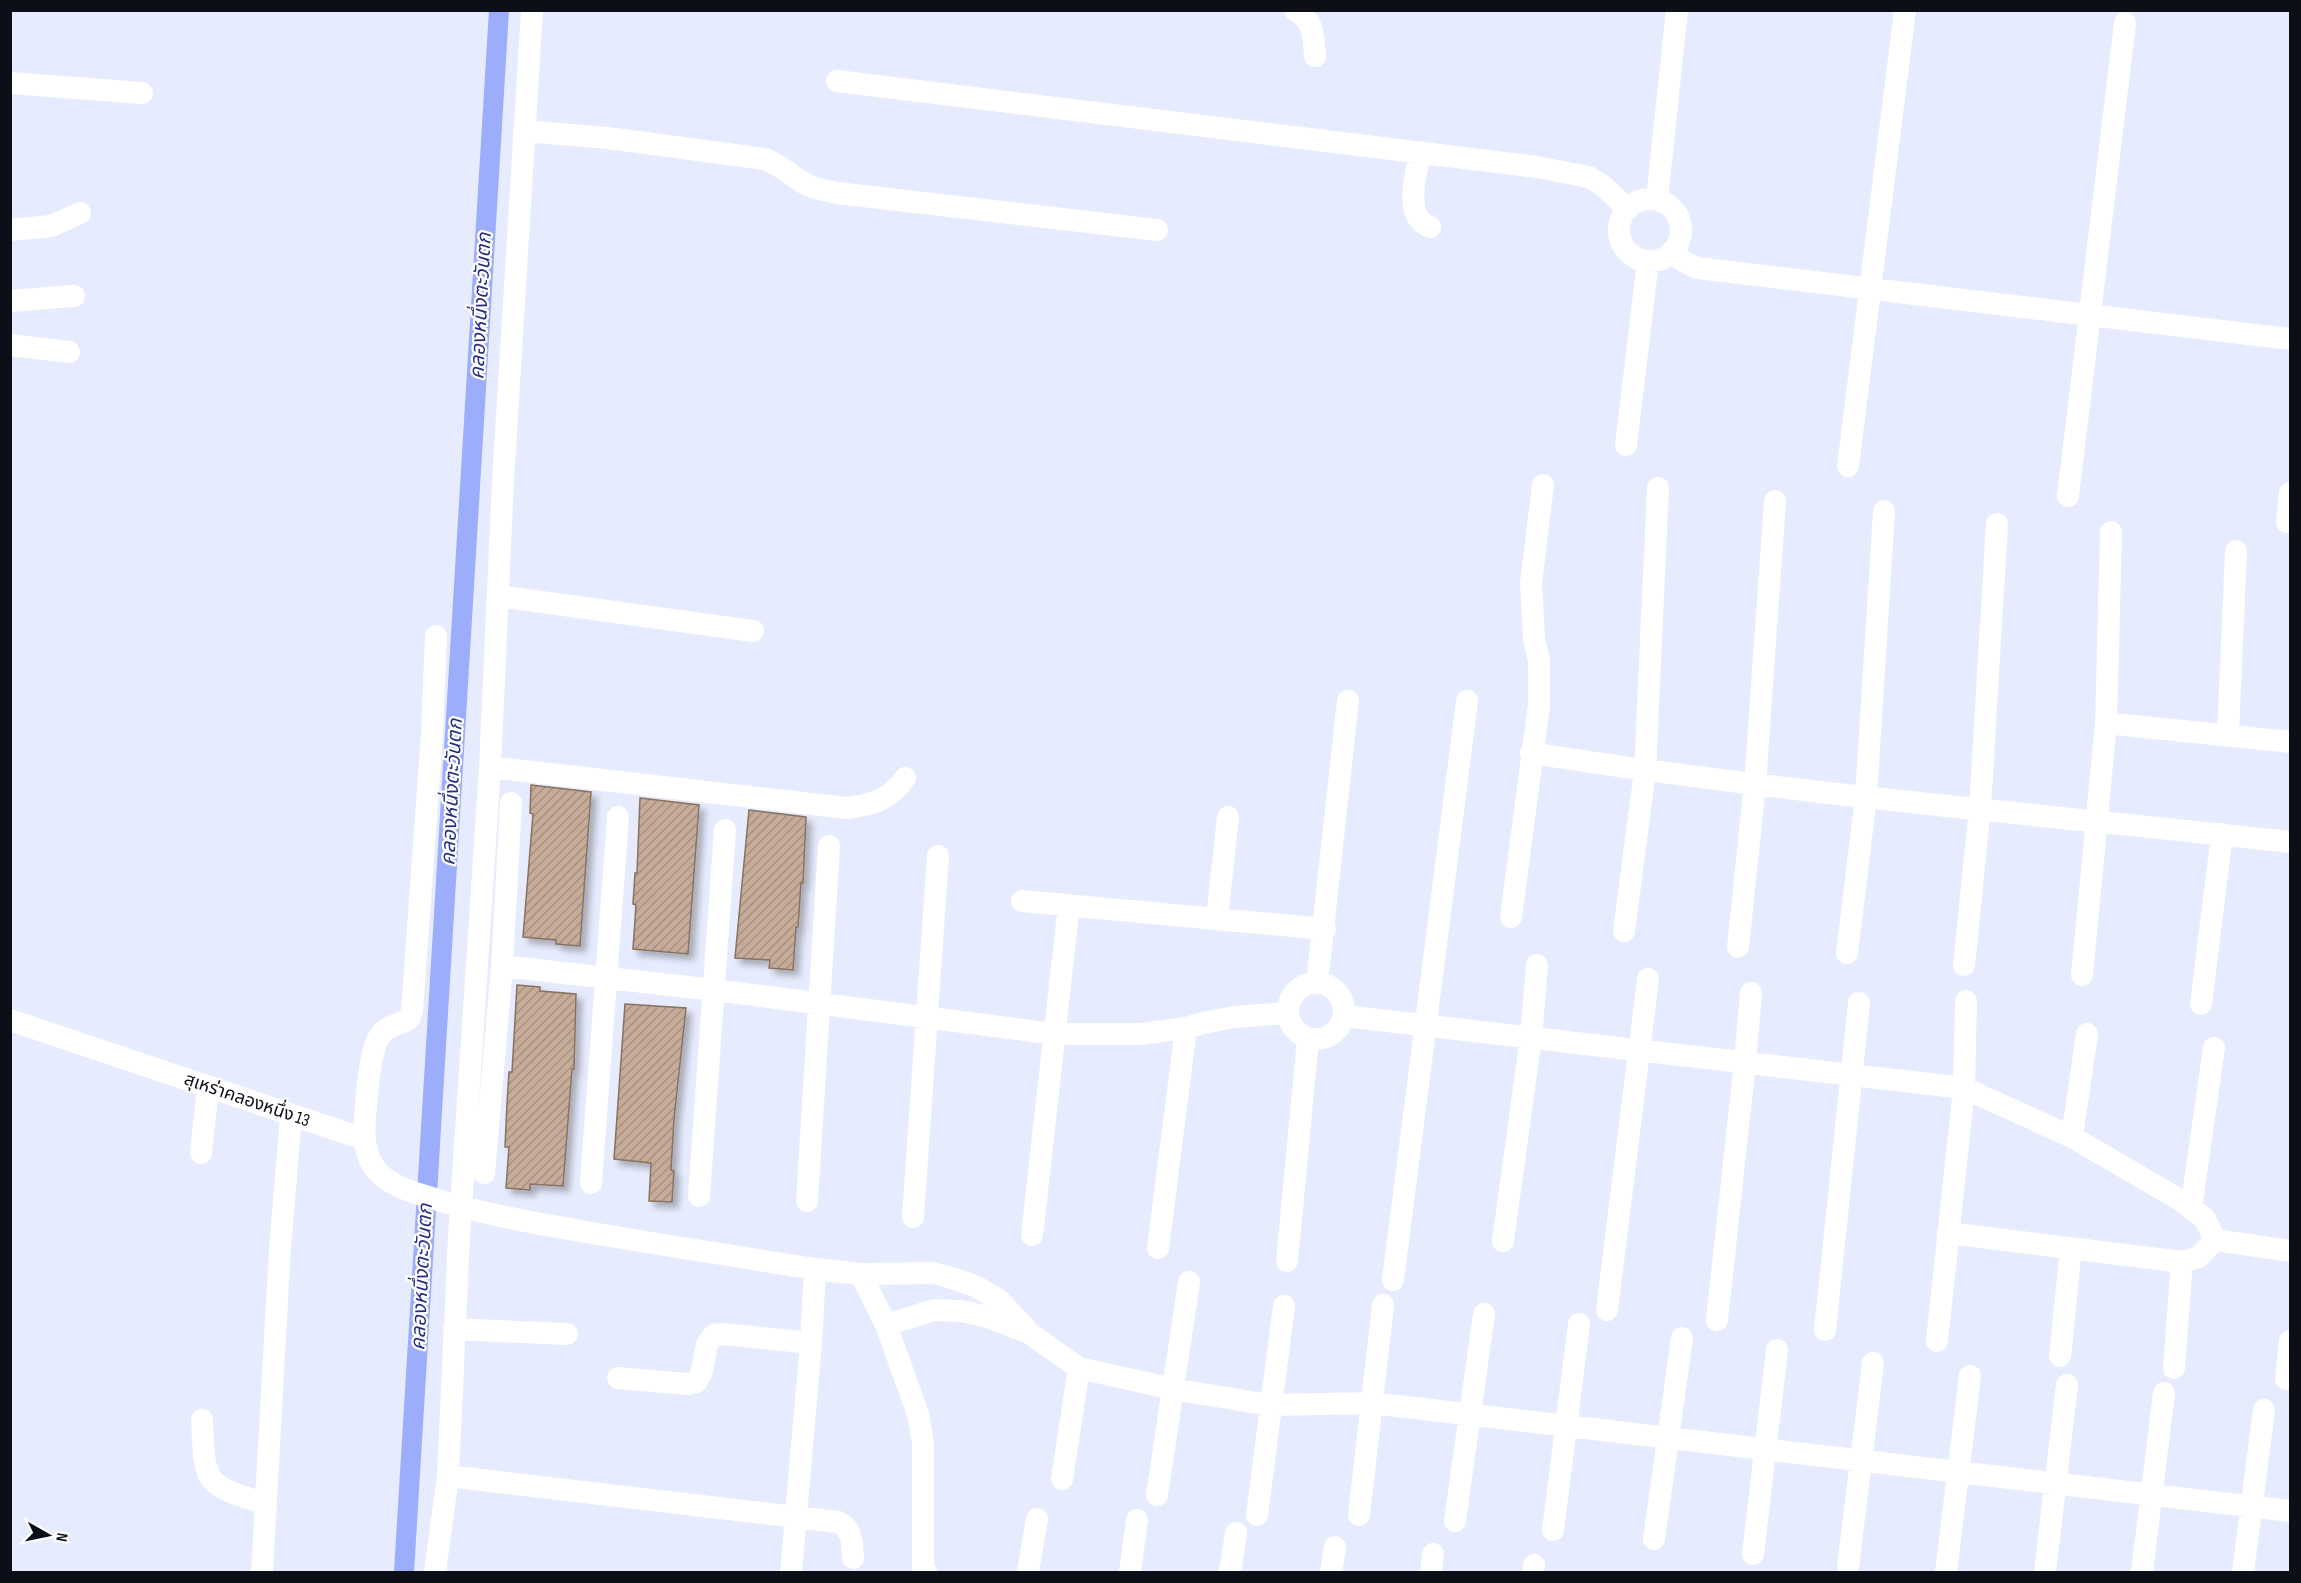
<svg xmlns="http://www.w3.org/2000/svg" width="2301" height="1583" font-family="'Sofia Sans Condensed','Noto Sans Thai',sans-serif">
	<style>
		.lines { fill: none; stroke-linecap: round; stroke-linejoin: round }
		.canal { stroke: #9cadfb; stroke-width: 20 }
		.building { fill: url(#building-hatch); stroke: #8a7260; stroke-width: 1.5; filter: url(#shadow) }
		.minor { stroke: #fff; stroke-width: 22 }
		.labels { text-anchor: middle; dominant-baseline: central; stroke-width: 4.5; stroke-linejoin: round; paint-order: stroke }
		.street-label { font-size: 18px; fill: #0d0f18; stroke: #fff }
		.water-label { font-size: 20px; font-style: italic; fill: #272c82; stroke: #fff }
	</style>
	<defs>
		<pattern id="building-hatch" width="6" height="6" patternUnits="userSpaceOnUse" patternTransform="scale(1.5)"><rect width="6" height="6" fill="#c5ab98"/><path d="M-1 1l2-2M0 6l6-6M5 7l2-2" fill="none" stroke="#a89282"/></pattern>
		<filter id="shadow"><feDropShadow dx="5.5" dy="5.5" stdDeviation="3" flood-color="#0004"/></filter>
	</defs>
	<rect width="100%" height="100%" fill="#e6ebfd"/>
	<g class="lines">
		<path class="canal" d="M404,1572L499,10"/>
	</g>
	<path class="building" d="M531,785L591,792L580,946L556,944V940L523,937L533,814L530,813Z
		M640,798L699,805L688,954L633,949L636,905L633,904L635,873H637Z
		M749,810L806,817L803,883H801L798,927H796L793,970L769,968L770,960L735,958Z
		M517,985L540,987V991L576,994L574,1069H572L563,1186L530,1184V1190L506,1188L509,1147H505L507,1104L509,1072H512Z
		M625,1004L686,1008L674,1119L671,1170L674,1171L672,1202L649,1201L651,1163L614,1159Z"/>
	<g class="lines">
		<path class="minor" d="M1295,10C1315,23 1313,34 1315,56
			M837,81L1537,167L1589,177L1602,185L1628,209
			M10,83L142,93
			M524,131L608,138L765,159C782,166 785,171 799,180C810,188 823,190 837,193L1157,230
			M1420,152C1417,169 1407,205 1419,219C1421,222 1426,225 1430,227
			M1657,199L1677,10
			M1619 230a31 31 0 1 1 62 0a31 31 0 1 1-62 0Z
			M10,230L51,226L80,213
			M1673,252L1683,261L1697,268L2290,339
			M10,301L74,296
			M10,345L69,352
			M1626,445L1648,261
			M1848,466L1905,10
			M2068,496L2125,23
			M2287,522L2290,493
			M498,596L753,631
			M436,636L432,734L412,1011L409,1019C401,1024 391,1025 384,1031C370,1042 368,1087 366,1104C364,1127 361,1155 379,1173C395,1189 420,1194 441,1201C502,1219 564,1228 627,1239C690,1249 752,1259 815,1269L861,1274L934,1273L955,1279L977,1287L999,1300L1026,1329
			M2106,723L2290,742
			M2228,735L2236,551
			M1531,753C1783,793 2037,814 2290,842
			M490,767L847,808C872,805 891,799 905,778
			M1022,901L1325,929
			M1511,917L1539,705V660L1534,639L1531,583L1543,485
			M1217,918L1228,817
			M1624,931L1645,771L1658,488
			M1738,947L1755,784L1775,501
			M1847,953L1866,797L1884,511
			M1964,965L1980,808L1997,524
			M502,966L714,990L1055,1034H1141L1186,1028L1203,1023L1234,1017L1288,1013
			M2082,975L2106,723L2111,532
			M1288 1011a28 28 0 1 1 56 0a28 28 0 1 1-56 0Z
			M1317,983L1348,701
			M2201,1004L2222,834
			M1344,1016L1964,1088L2072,1137L2182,1201L2205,1219L2215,1240
			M10,1020L364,1139
			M2072,1137L2087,1034
			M201,1153L208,1087
			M484,1173L502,966L511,803
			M591,1183L618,817
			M699,1196L725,830
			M807,1201L829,846
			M2191,1209L2214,1048
			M913,1217L938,856
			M1948,1233L2182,1262L2199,1257L2215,1240
			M1032,1235L1069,905
			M2215,1240L2290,1251
			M1503,1241L1531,1037L1537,965
			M1158,1248L1186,1028
			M1287,1261L1308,1039
			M861,1274L886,1325L918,1414L923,1443V1569L926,1572
			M1393,1280L1467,701
			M1607,1310L1648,979
			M1717,1320L1745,1062L1751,993
			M886,1325L934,1310L961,1311L984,1316L1029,1333L1079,1368L1173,1389L1270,1405L1372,1403L2290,1511
			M454,1329L567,1334
			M1825,1330L1859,1003
			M1937,1341L1964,1088L1966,1001
			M2060,1356L2071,1248
			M2174,1368L2182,1262
			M618,1378L688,1384L696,1382C708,1369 700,1348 714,1335L723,1334L811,1343
			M2286,1379L2290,1341
			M202,1420C205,1485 203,1484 266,1504
			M448,1476L838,1522C853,1529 852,1543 853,1558
			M1062,1479L1079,1368
			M1157,1495L1189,1282
			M1257,1515L1284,1306
			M1359,1515L1383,1305
			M1455,1521L1484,1314
			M1553,1530L1579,1324
			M1654,1539L1682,1338
			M1753,1554L1777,1350
			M1848,1567L1873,1363
			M262,1572L280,1248L291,1116
			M435,1572L448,1476L459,1237L490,767L503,481L532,10
			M791,1572L811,1343L815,1269
			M1028,1572L1037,1519
			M1130,1572L1137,1520
			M1230,1572L1236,1533
			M1331,1572L1335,1547
			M1431,1572L1433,1554
			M1533,1572L1534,1565
			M1946,1572L1970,1376
			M2045,1572L2067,1385
			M2142,1572L2164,1393
			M2243,1572L2264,1410"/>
	</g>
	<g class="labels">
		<g class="street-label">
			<text transform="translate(247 1100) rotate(19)">สุเหร่าคลองหนึ่ง 13</text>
		</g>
		<g class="water-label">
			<text transform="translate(481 306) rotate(-87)">คลองหนึ่งตะวันตก</text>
			<text transform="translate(452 792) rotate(-87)">คลองหนึ่งตะวันตก</text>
			<text transform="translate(422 1277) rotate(-87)">คลองหนึ่งตะวันตก</text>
		</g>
	</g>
	<rect width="2301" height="1583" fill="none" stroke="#0d0f18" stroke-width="24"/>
	<g transform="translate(48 1535) rotate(99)" stroke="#ffffff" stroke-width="4.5" paint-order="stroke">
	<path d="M0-4.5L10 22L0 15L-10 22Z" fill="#0d0f18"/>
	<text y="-9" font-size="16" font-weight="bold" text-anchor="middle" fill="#0d0f18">N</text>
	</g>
</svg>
